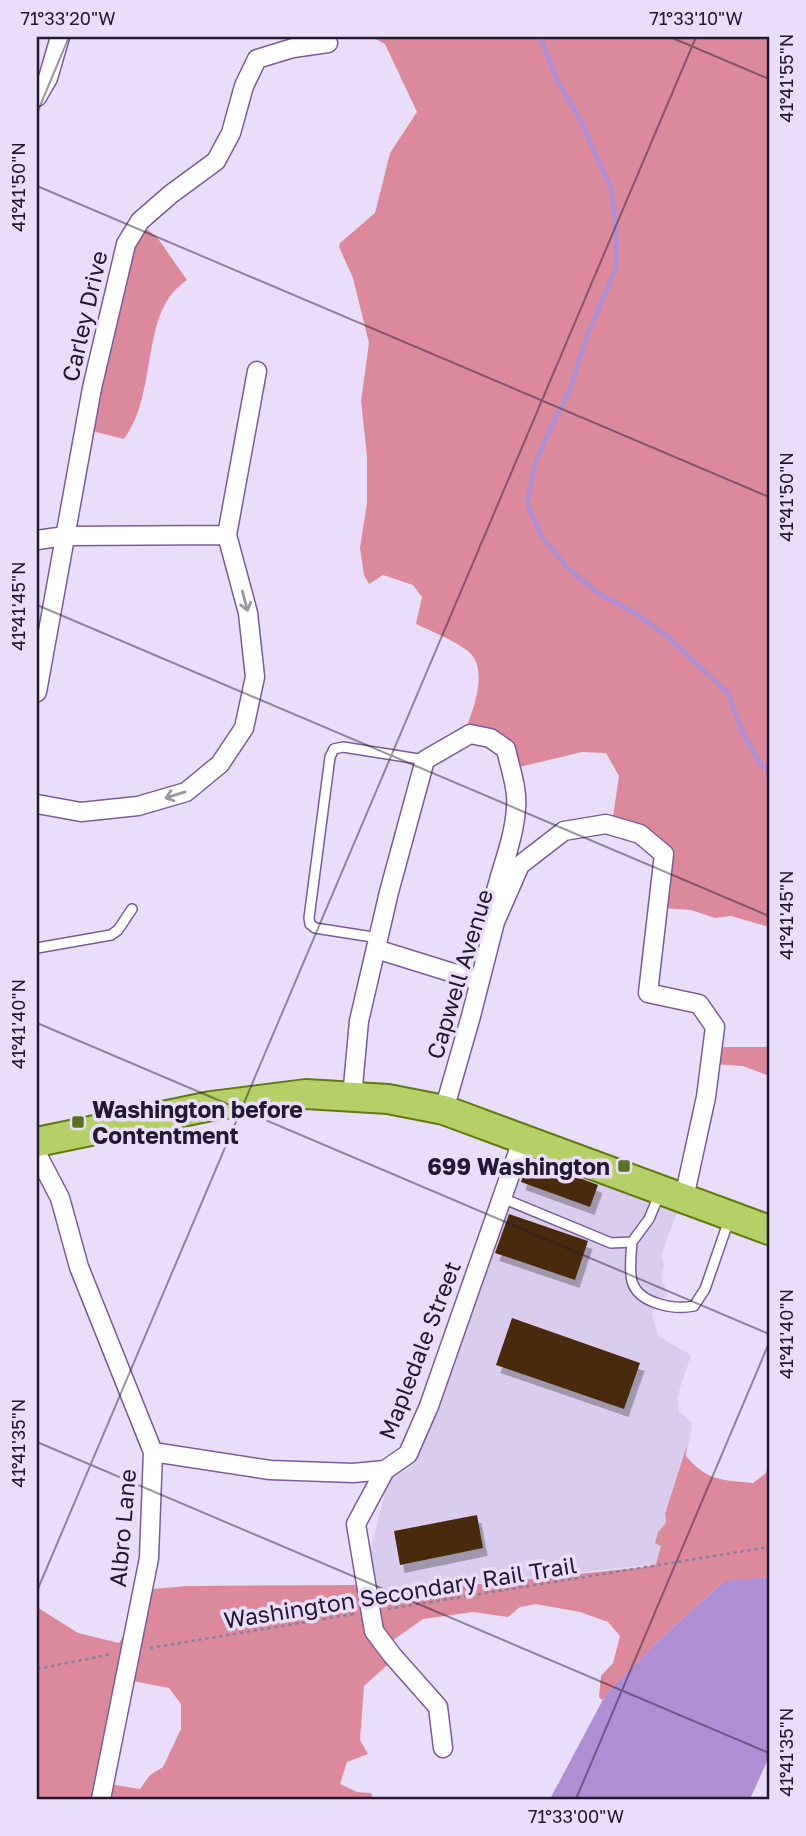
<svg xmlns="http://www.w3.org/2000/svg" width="806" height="1836" font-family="'Golos Text',sans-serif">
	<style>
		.built { fill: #daccec }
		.forest { fill: #dc899b; fill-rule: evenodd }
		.water { fill: #af8fd3 }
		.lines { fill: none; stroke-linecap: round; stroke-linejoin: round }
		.stream { stroke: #af8fd3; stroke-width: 5 }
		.building { fill: #492c0b; filter: url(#shadow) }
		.lane-casing { stroke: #7b5b9c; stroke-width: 12 }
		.street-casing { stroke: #7b5b9c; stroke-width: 21 }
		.primary-casing { stroke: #627a11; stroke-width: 32 }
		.path { stroke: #8b7e9a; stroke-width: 2.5; stroke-dasharray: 3.5 3.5; stroke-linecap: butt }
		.lane { stroke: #fff; stroke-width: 9 }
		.street { stroke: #fff; stroke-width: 18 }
		.primary { stroke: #b5d066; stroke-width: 28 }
		.oneway { stroke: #9c97a2 }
		.ticks { fill: none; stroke: #241731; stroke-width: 2; stroke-opacity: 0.45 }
		.poi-dot { fill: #587224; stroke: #eaddfa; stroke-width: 2.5 }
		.labels { text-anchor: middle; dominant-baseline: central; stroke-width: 7; stroke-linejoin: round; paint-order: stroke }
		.street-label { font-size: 23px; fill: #241731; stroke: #eaddfa }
		.poi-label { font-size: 23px; font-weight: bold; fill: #241731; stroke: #eaddfa; text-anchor: start }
		.neatline { fill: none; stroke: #241731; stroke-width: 2.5 }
		.ticks-label { font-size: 18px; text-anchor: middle; fill: #241731 }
	</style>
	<defs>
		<filter id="shadow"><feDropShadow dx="4.5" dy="8" stdDeviation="0" flood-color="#0004"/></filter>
	</defs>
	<rect width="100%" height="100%" fill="#eaddfa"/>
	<path class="built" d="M523,1139L682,1199L661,1256L664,1265L661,1278L668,1294L652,1313L658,1336L691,1355L677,1397L679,1411L692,1423L690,1439L665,1514L666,1523L663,1528L662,1546L656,1564L412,1591L372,1599L369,1555L384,1497L386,1472L411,1452Z"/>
	<path class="forest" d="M372,37H769V927L731,916L715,918L691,910L663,908L664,853L612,824L619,776L606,753L582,752L511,769L502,752L479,740L460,745C468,721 492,673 469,652C455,640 432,632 416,624L422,597L413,585L383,575L369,584L364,575L360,548L367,503V456L361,401L369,343L353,278L339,247L340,243L375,213L390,153L417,112L385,44Z
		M140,224L157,237L187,280C182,284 175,289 171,295C143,331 155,397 124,439L92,431L95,376Z
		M715,1047H769V1076L743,1066L714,1064Z
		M687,1445L686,1456C707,1481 722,1480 753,1483L766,1473L769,1462V1577L723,1582L658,1641L602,1700L599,1697L601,1676L613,1663L620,1636L608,1622L580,1612L536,1604L520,1607L508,1617L473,1612L423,1619L389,1643L394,1659L364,1686L360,1740L368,1754L347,1762L340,1784L357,1792L371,1793L373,1799H37V1607L78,1633L119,1643L153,1589L187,1586L361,1585L373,1599L412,1591L646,1567L656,1564L661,1546L655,1543L658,1532L666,1523L665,1514ZM128,1680L169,1688L181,1704V1729L163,1767L150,1775L140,1789L109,1784Z"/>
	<path class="water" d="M769,1577V1757L750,1799H550L606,1694L658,1641L724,1581Z"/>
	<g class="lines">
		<path class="stream" d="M540,37L558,82L579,117L611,188L616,226V267L587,336L569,392L550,429L535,463L527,503L542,537L568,568L598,593L635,613L669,638L728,693L742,731L761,765L769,770"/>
	</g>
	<path class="building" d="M529,1159L598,1185L590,1207L521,1182Z
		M509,1214L588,1241L575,1280L495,1253Z
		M512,1318L640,1363L624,1409L496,1365Z
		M477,1515L483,1548L400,1565L394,1531Z"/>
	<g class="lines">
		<defs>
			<path id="lane" d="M379,938L315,928L310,924L309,918L330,757L334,749L343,747L425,760
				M37,948L111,935L118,930L132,909
				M502,1198L611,1243L632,1242L649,1219L659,1195
				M632,1242C631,1255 629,1269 632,1281C638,1304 675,1310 694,1306L705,1289L730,1217"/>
			<path id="street" d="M37,97L48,78L60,37
				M37,540L65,536L227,535
				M37,692L92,388L126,244L140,221L171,194L216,161L231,133L244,86L257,59L293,48L328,43
				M37,804L81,812L138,806L186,792L220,764L244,728L255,677L248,613L227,535L257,371
				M376,949L479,981
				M352,1097L359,1021L389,892L425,760L470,734L490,738L506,749C510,768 518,789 516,808C514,842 499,872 493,904
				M444,1110L471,1016L495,922L520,865L564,831L606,824L640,834L664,854L648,993L699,1004L715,1027L706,1097L684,1198
				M37,1154L60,1198L79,1267L153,1452L149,1558L101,1799
				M153,1452L270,1470L353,1473L385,1470L408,1454L429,1406L523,1138
				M385,1470L356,1524L374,1631L392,1655L438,1707L443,1748"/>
			<path id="primary" d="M37,1142L211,1106L306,1094L388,1099L444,1110L769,1230"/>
		</defs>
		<use href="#lane" class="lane-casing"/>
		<use href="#street" class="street-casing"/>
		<use href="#primary" class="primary-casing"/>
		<path class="path" d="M388,1609L769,1547
			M150,1648L354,1614
			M37,1669L112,1654"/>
		<use href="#lane" class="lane"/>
		<use href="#street" class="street"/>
		<use href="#primary" class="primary"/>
	</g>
	<defs><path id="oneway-shaft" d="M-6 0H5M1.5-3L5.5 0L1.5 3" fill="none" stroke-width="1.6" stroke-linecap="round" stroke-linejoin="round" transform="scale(1.75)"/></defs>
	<g class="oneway">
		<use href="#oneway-shaft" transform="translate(245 601) rotate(75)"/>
		<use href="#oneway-shaft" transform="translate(175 795) rotate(163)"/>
	</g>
	<path class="ticks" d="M670,37L769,79M37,113L69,37M37,186L769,497M37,605L769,916M37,1023L769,1334M37,1442L769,1753M37,1591L696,37M576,1799L769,1343"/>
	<g class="poi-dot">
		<rect x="71" y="1115" width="14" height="14" rx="3.5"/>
		<rect x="617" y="1159" width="14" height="14" rx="3.5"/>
	</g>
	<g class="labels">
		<g class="street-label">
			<text transform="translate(84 316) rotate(-77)">Carley Drive</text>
			<text transform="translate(459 974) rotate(-73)">Capwell Avenue</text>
			<text transform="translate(419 1350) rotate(-69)">Mapledale Street</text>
			<text transform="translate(122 1528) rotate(-85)">Albro Lane</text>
			<text transform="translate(400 1592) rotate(-9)">Washington Secondary Rail Trail</text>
		</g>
		<g class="poi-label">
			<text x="92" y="1109">Washington before<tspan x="92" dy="26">Contentment</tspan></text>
			<text x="610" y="1166" text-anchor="end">699 Washington</text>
		</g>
	</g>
	<rect width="806" height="1836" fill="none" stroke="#eaddfa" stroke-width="77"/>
	<rect x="38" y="38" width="730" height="1760" class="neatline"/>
	<g class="ticks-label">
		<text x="68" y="25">71°33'20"W</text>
		<text x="696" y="25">71°33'10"W</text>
		<text transform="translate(787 78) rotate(-90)" y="6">41°41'55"N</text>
		<text transform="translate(19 187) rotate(-90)" y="6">41°41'50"N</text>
		<text transform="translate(787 497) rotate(-90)" y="6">41°41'50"N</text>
		<text transform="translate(19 606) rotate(-90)" y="6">41°41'45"N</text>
		<text transform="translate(787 915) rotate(-90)" y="6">41°41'45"N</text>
		<text transform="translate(19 1024) rotate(-90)" y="6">41°41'40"N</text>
		<text transform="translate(787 1334) rotate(-90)" y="6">41°41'40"N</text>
		<text transform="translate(19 1443) rotate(-90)" y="6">41°41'35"N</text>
		<text transform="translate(787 1752) rotate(-90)" y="6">41°41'35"N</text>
		<text x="576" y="1823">71°33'00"W</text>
	</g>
</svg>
